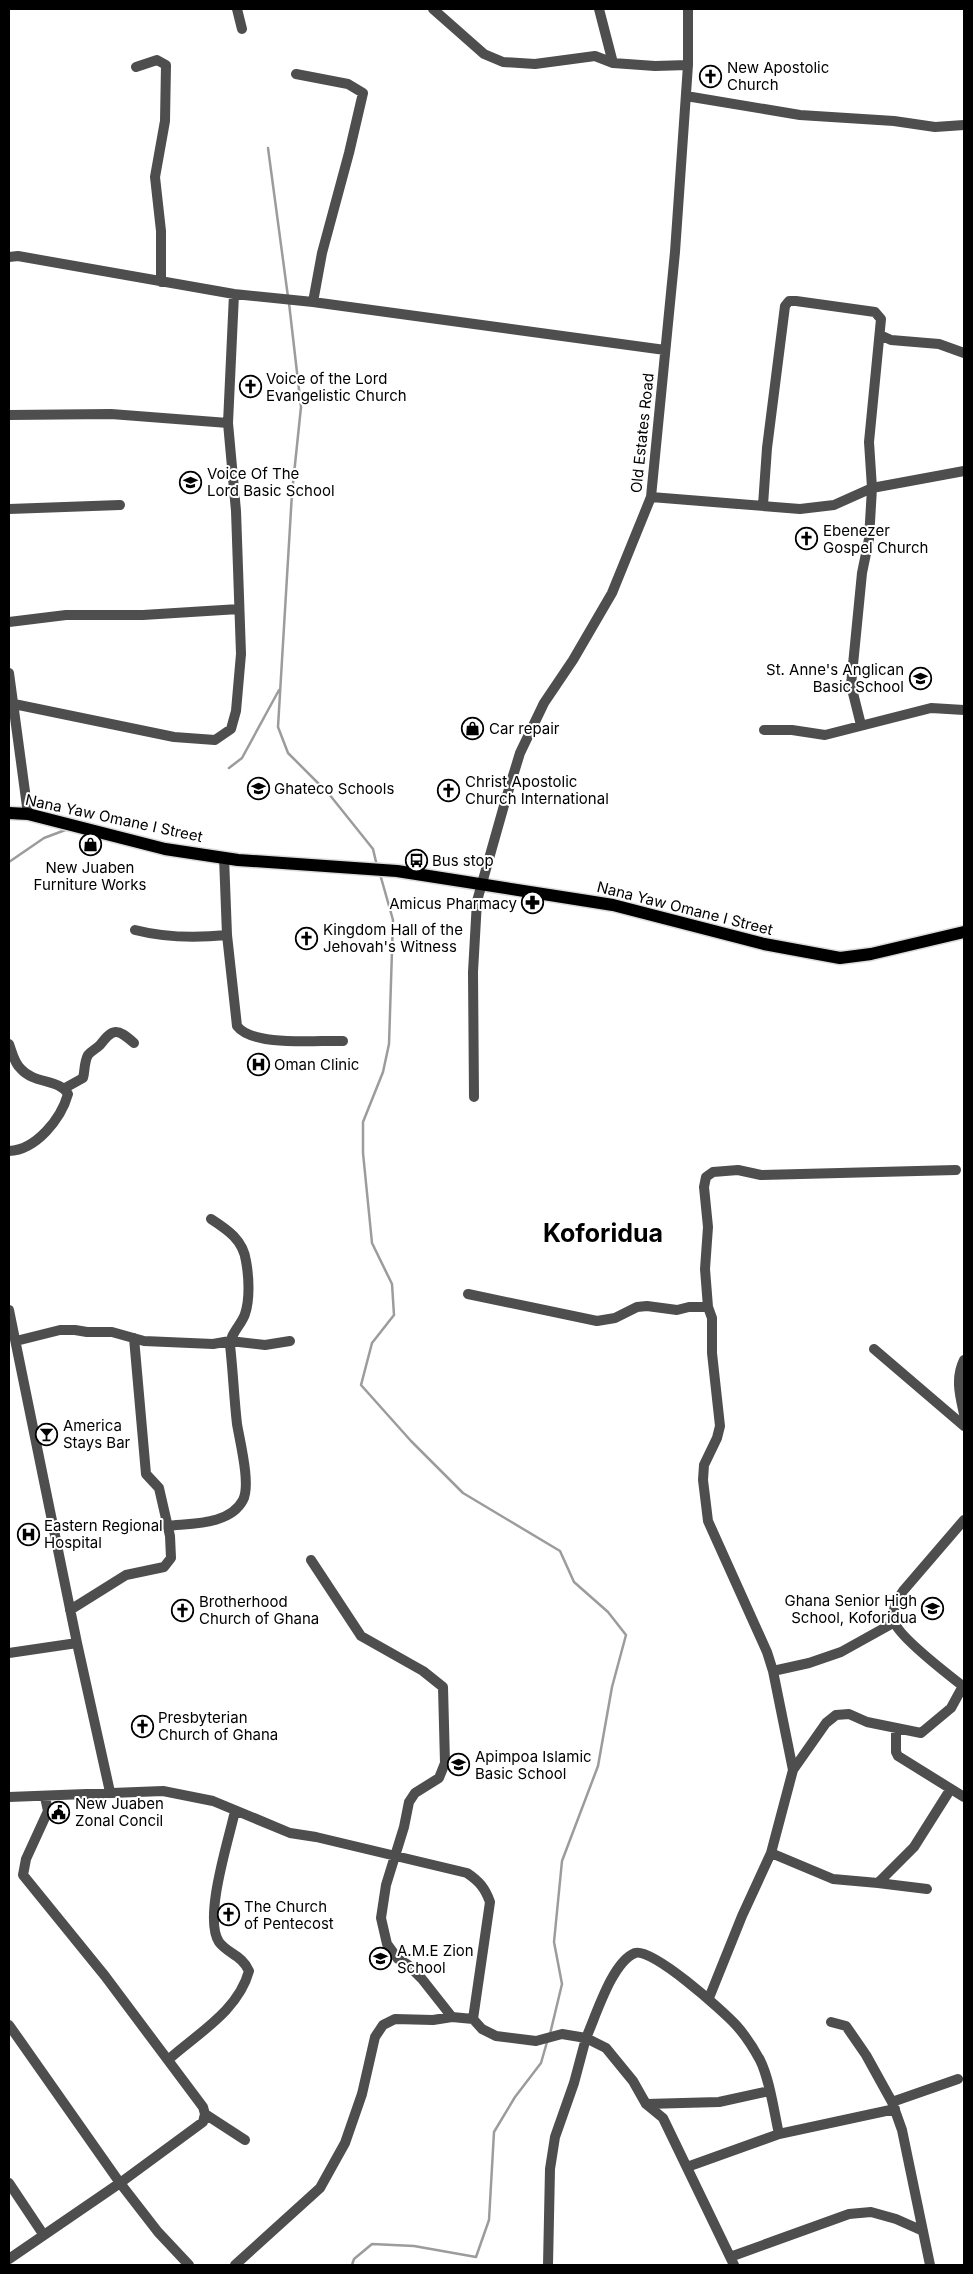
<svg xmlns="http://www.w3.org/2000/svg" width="973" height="2274" font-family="Inter,sans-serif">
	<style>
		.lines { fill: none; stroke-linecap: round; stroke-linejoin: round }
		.stream { stroke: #9c9c9c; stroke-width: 2.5 }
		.primary-casing { stroke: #dbdbdb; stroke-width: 15 }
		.minor { stroke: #4e4e4e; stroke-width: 10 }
		.primary { stroke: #000; stroke-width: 12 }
		.labels { text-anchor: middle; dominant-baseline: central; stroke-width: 4; stroke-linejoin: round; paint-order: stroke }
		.poi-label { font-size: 15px; fill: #000; stroke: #fff; text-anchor: start }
		.street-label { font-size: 15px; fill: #000; stroke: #fff }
		.town-label { font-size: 25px; font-weight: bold; fill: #000; stroke: #fff }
	</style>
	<rect width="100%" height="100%" fill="#fff"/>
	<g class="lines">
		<path class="stream" d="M268,148L288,297
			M289,303L301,407L292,493L278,727L288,753L329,794L373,849L377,866
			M229,768L242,758L279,690
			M9,862L44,838L68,829
			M380,874L393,920L389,1044L383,1072L363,1122V1153L372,1243L392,1284L394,1315L372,1343L361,1385L411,1441L463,1493L560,1551L574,1582L608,1612L626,1635L612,1687L598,1766L562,1861L554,1942L562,1984L550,2034
			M352,2265L354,2259L372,2244L414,2246L476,2257L489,2220L494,2132L515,2097L541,2063L547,2042"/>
		<defs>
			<path id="primary" d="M9,813L28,814L165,849L238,860L397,871L613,905L764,944L840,958L871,954L964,932"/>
		</defs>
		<use href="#primary" class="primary-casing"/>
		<path class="minor" d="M237,9L242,29
			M433,9L484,54L503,62L535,64L595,56L613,63L655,66L688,65
			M599,9L613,63
			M136,67L157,60L166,65L165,121L155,177L161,231V282
			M296,74L348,84L363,93L349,153L322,253L313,302
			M686,96L800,115L894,121L935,127L964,125
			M9,257L18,256L234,294L313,302L665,350
			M880,335L891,340L939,344L964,353
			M9,415L111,414L228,423
			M651,497L800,509L834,505L872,488L964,471
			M763,505L767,448L785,306L789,301H796L875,312L881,319L869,442L872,488L869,539L862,573L851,685L861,725
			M9,509L120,505
			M9,622L66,615H143L239,609
			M9,673L28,814
			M14,704L174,737L215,740L231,729L236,711L241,654L236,511L228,423L234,294
			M764,730H792L825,735L931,708L964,710
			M224,857L227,935L237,1026C253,1047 317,1040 343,1041
			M135,930C166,938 196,938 227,935
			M9,1044C12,1052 14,1063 21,1069C34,1084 60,1079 68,1094C61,1119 36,1150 9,1151
			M65,1088L83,1078C85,1071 84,1062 88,1055C91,1051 96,1049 100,1045C113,1028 117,1028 134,1043
			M474,1097L473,972L477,901L505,802L520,753L544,703L573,660L612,593L651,497L675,252L688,65V9
			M468,1294L597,1321L615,1318L637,1307L647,1306L677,1310L689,1307H708
			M9,1310L77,1643L110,1792
			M16,1341L60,1330H75L87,1332H112L144,1341L213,1344L230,1341L265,1345L290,1341
			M874,1349L964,1426
			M964,1360C955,1378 960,1396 964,1414
			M964,1520L903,1591C896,1601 891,1611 895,1623C900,1638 950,1676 964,1687
			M167,1526C192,1523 230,1525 243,1500C251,1485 240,1442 237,1424C234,1398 233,1371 230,1345C230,1334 242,1324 245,1314C250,1299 249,1277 246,1261C243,1240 228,1230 211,1219
			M311,1560L361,1636L423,1671L443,1687L445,1763L439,1778L415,1793L409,1802L404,1827L386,1885L381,1918L387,1944L398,1959L407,1964L422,1979L452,2017
			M70,1610L126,1575L164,1567L171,1558L170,1536L159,1488L146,1474L134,1338
			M9,1653L77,1643
			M773,1671L809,1663L841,1652L895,1622
			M896,1730V1752L898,1756L964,1797
			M793,1770L826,1723L836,1715L849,1714L867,1722L921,1733L951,1708L963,1686
			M9,1797L163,1791L213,1801L290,1833L316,1837L467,1873C479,1881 485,1888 490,1902L473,2019L482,2029L496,2036L536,2041L562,2034L586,2038L574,2083L555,2137L550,2169L548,2265
			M771,1853L833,1879L878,1883L914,1847L950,1790
			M878,1883L927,1889
			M709,1998L742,1916L771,1853L793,1770L773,1671L767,1652L708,1521L703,1480L704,1465L717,1438L720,1426L712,1353V1318L708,1307L705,1269L708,1227L704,1187L706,1177L713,1172L738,1170L761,1175L956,1170
			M831,2022L846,2026L866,2055L892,2102L902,2130L930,2265
			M9,2025L120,2183L203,2122L205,2114L203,2107L105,1976L23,1875L26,1859L48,1811L45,1797
			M168,2060C198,2033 238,2011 249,1971C242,1955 228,1954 219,1942C203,1918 229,1839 235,1811
			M892,2102L958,2079
			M646,2104L719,2102L769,2091
			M205,2114L245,2140
			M687,2167L779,2134L895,2109
			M9,2183L43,2234
			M730,2257L849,2214L871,2212L896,2219L923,2231
			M9,2259L120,2183L158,2232L189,2265
			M235,2265L320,2188L345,2143L362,2094L375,2037L383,2025L395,2019L433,2020L452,2017L473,2019
			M734,2265L663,2118L646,2104L633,2081L606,2048L586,2038C596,2016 612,1962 635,1953C652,1947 723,2011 736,2025C745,2035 754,2049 760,2060C770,2080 774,2112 779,2134"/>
		<use href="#primary" class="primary"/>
	</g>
	<defs>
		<symbol id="church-ring" viewBox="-11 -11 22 22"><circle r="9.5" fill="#fff" stroke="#000" stroke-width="1.5"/><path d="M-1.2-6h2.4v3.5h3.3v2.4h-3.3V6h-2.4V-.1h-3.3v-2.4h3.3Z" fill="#000"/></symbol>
		<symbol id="school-ring" viewBox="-11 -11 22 22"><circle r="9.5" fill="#fff" stroke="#000" stroke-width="1.5"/><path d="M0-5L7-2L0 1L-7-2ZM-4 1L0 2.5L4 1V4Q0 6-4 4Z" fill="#000"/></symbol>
		<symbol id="shop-ring" viewBox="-11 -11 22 22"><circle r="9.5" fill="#fff" stroke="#000" stroke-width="1.5"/><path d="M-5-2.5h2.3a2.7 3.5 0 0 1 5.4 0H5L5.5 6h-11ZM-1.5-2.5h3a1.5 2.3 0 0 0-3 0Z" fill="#000"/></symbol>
		<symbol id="bus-ring" viewBox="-11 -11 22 22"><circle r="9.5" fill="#fff" stroke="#000" stroke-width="1.5"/><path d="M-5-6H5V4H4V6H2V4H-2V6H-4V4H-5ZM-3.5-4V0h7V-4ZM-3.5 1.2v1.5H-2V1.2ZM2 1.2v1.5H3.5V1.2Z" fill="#000"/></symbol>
		<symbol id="pharmacy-ring" viewBox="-11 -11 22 22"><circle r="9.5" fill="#fff" stroke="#000" stroke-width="1.5"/><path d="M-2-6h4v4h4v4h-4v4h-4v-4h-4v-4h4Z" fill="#000"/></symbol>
		<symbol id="hospital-ring" viewBox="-11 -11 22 22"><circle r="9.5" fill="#fff" stroke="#000" stroke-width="1.5"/><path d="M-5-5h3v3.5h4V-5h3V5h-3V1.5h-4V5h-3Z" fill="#000"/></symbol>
		<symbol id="bar-ring" viewBox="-11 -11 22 22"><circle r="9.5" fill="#fff" stroke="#000" stroke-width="1.5"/><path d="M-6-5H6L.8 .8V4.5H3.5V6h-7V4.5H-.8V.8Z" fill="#000"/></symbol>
		<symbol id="civic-ring" viewBox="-11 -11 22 22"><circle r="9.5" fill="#fff" stroke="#000" stroke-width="1.5"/><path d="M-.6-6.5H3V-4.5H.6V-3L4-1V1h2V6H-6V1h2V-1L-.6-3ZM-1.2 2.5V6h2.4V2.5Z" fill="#000"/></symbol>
	</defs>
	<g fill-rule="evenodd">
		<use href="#church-ring" x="698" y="64" width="25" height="25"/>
		<use href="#church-ring" x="238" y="374" width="25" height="25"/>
		<use href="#school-ring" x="178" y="470" width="25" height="25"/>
		<use href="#church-ring" x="794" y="526" width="25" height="25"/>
		<use href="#school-ring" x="908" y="666" width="25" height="25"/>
		<use href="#shop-ring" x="460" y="716" width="25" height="25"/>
		<use href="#school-ring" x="246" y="776" width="25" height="25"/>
		<use href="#church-ring" x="436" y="778" width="25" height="25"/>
		<use href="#shop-ring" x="78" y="832" width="25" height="25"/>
		<use href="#bus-ring" x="404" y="848" width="25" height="25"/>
		<use href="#pharmacy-ring" x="520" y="890" width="25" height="25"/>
		<use href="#church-ring" x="294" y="926" width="25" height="25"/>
		<use href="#hospital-ring" x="246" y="1052" width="25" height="25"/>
		<use href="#bar-ring" x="34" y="1422" width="25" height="25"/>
		<use href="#hospital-ring" x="16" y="1522" width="25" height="25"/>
		<use href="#school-ring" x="920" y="1596" width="25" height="25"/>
		<use href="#church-ring" x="170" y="1598" width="25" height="25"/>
		<use href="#church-ring" x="130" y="1714" width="25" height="25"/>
		<use href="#school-ring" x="446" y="1752" width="25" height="25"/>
		<use href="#civic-ring" x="46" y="1800" width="25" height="25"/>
		<use href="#church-ring" x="216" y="1902" width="25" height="25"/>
		<use href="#school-ring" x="368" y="1946" width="25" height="25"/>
	</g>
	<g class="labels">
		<g class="poi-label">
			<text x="727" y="67">New Apostolic<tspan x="727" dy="17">Church</tspan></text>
			<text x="266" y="378">Voice of the Lord<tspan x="266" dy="17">Evangelistic Church</tspan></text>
			<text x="207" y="473">Voice Of The<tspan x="207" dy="17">Lord Basic School</tspan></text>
			<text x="823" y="530">Ebenezer<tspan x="823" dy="17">Gospel Church</tspan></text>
			<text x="904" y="669" text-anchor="end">St. Anne's Anglican<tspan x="904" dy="17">Basic School</tspan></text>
			<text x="489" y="728">Car repair</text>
			<text x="465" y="781">Christ Apostolic<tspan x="465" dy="17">Church International</tspan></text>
			<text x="274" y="788">Ghateco Schools</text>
			<text x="432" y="860">Bus stop</text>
			<text x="90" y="867" text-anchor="middle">New Juaben<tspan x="90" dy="17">Furniture Works</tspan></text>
			<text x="517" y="903" text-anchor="end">Amicus Pharmacy</text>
			<text x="323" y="929">Kingdom Hall of the<tspan x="323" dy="17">Jehovah's Witness</tspan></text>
			<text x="274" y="1064">Oman Clinic</text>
			<text x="63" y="1425">America<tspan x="63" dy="17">Stays Bar</tspan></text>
			<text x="44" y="1525">Eastern Regional<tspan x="44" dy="17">Hospital</tspan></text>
			<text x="917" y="1600" text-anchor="end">Ghana Senior High<tspan x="917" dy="17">School, Koforidua</tspan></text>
			<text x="199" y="1601">Brotherhood<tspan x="199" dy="17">Church of Ghana</tspan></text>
			<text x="158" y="1717">Presbyterian<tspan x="158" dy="17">Church of Ghana</tspan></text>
			<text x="475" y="1756">Apimpoa Islamic<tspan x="475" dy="17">Basic School</tspan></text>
			<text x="75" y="1803">New Juaben<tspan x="75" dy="17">Zonal Concil</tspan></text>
			<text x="244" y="1906">The Church<tspan x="244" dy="17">of Pentecost</tspan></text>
			<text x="397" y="1950">A.M.E Zion<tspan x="397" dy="17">School</tspan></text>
		</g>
		<g class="street-label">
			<text transform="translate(642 433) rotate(-84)">Old Estates Road</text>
			<text transform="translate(114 818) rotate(12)">Nana Yaw Omane I Street</text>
			<text transform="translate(685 908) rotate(14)">Nana Yaw Omane I Street</text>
		</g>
		<g class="town-label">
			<text x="603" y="1233">Koforidua</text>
		</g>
	</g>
	<rect width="973" height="2274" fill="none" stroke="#000000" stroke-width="20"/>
</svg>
